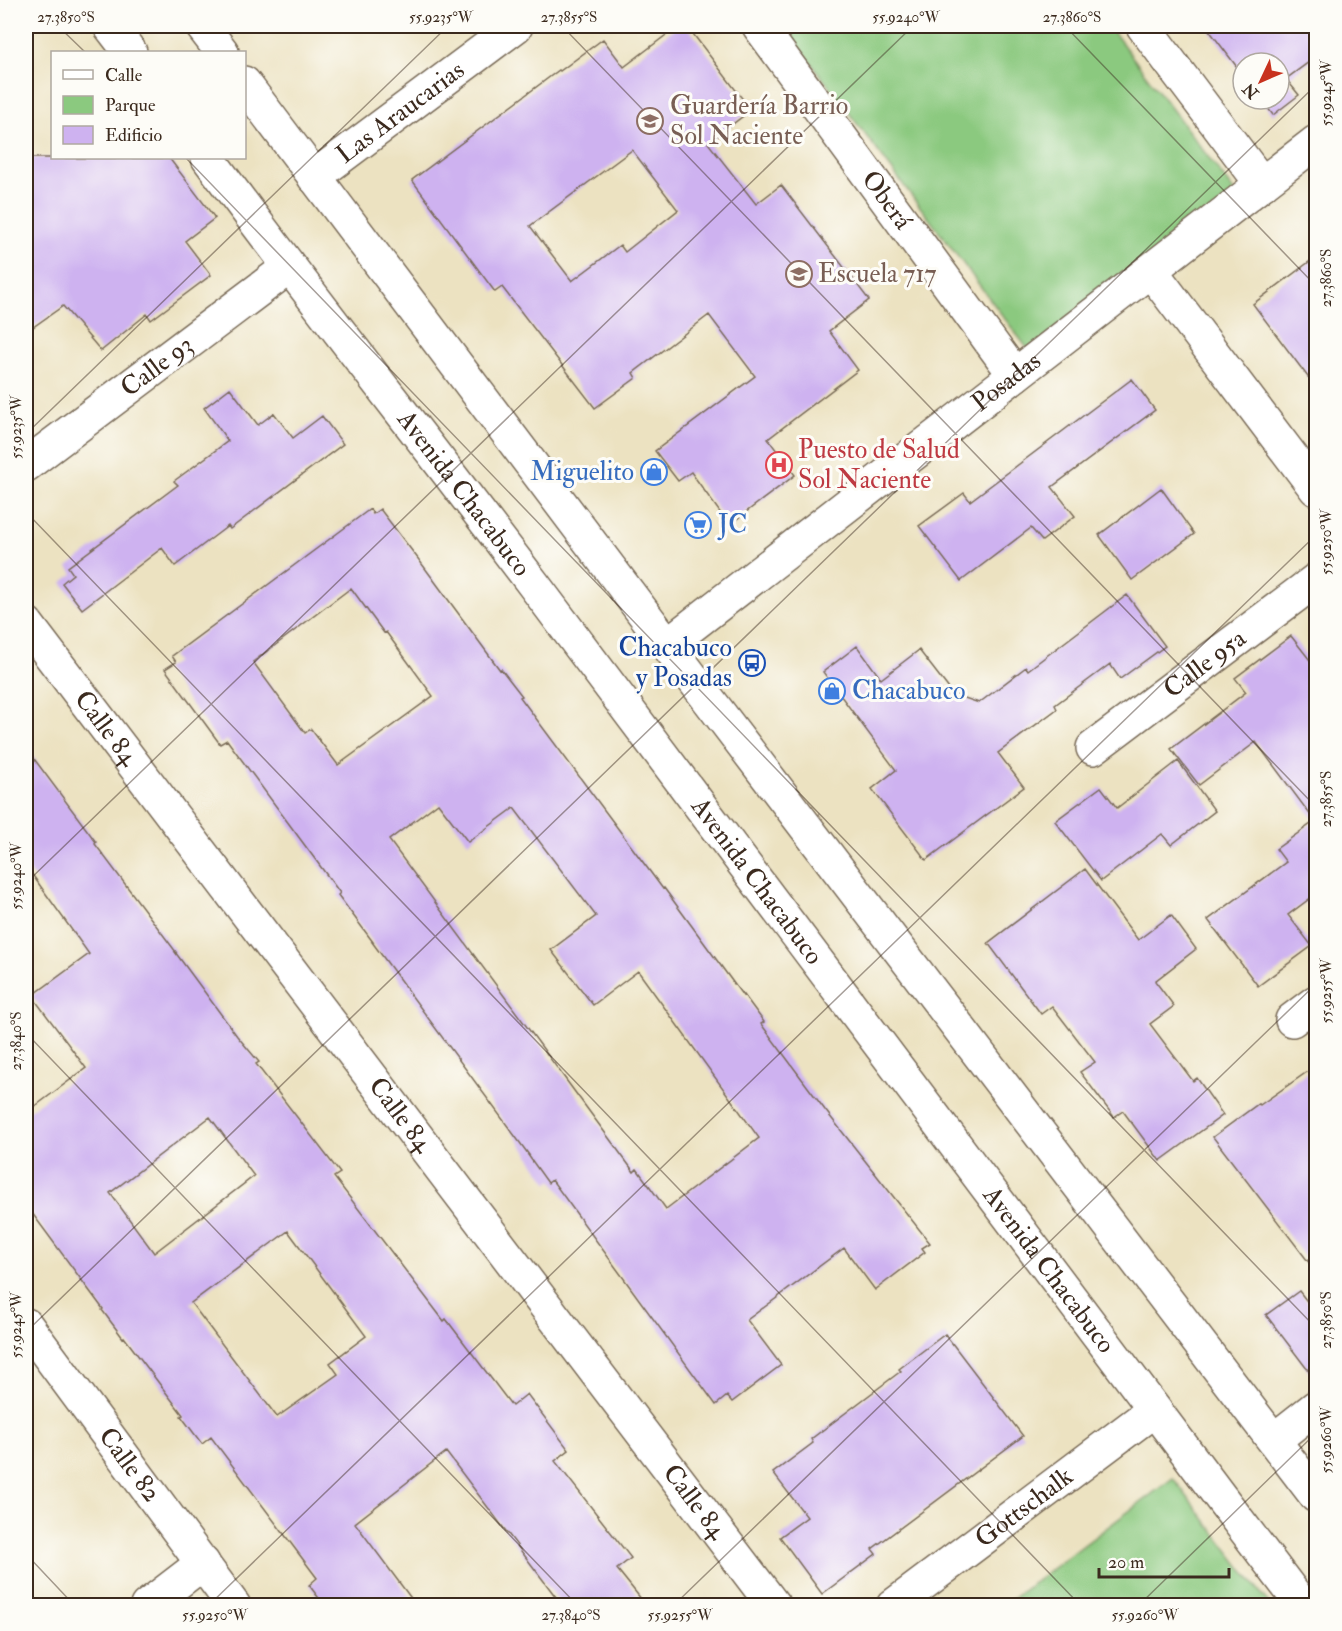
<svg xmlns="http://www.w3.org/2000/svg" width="1342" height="1631" font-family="'IM FELL Double Pica',serif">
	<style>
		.green { fill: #8bc97f; stroke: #637a4e; stroke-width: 1.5 }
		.building { fill: #ceb2f0; fill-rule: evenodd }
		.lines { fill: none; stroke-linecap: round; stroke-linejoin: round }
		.street-casing { stroke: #796a57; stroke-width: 36 }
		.primary-casing { stroke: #796a57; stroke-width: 36 }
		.street { stroke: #fff; stroke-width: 33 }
		.primary { stroke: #fff; stroke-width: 33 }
		.ticks { fill: none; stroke: #3b2a1e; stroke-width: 1.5; stroke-opacity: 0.45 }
		.labels { text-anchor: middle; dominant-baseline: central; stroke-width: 6; stroke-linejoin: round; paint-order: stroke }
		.education-label { font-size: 26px; fill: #785e54; stroke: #fdfcf7; text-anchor: start }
		.street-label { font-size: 26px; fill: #3b2a1e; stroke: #fdfcf7 }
		.health-label { font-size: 26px; fill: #be3a42; stroke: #fdfcf7; text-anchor: start }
		.shop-label { font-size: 26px; fill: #366cbe; stroke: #fdfcf7; text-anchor: start }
		.transit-label { font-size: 26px; fill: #164399; stroke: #fdfcf7; text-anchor: end }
		.neatline { fill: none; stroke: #3b2a1e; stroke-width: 2 }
		.ticks-label { font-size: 15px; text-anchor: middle; fill: #3b2a1e }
	</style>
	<rect width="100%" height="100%" fill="#fdfcf7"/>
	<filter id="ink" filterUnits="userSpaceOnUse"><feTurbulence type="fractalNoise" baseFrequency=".0167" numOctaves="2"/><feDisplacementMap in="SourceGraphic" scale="12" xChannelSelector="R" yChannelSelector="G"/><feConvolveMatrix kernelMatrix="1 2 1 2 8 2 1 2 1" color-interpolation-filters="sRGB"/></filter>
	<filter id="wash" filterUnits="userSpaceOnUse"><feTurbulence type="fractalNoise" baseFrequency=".008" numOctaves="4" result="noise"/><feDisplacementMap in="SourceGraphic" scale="24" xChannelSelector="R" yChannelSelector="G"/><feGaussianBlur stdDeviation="1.35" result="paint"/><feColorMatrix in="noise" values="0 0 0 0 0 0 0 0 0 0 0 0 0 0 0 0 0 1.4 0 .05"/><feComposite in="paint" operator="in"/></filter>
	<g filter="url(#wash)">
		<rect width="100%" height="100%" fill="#ece2c1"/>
		<path class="green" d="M783,26H1109L1237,195L1030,352Z
			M1173,1478L1270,1605H1004Z"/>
		<g id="blocks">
			<path class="building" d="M678,26H687L751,110L708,143L756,204L781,185L869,300L829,331L858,370L768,439L795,475L729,525L691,472L678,481L655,451L755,376L709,315L633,373L636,378L595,408L502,287L495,292L412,180L559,70L560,71L603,39L624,67ZM632,150L678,210L625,252L620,245L572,281L530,226Z
				M1206,26H1317V56L1286,79L1299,95L1273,115L1261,99H1279V63H1243V75Z
				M26,158H169L215,218L185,241L211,275L151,320L147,314L101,351L63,306L26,332Z
				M1317,256V389L1253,304Z
				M1132,379L1155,410L1052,487L1075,516L1042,541L1031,528L961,581L919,526L964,493L970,501Z
				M230,388L258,425L274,413L293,438L322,416L343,444L230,529L228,526L175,566L162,548L82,609L62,583L73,574L68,567L178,485L174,481L228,441L204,408Z
				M1161,488L1194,534L1132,580L1099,535Z
				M370,509L373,514L380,509L419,560L500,670L501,669L522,696L520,697L663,889L664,888L743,996L744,995L764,1022L761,1024L825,1110L930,1243L922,1248L925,1252L875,1290L844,1248L747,1320L781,1365L732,1402L727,1396L716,1405L552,1180L548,1183L528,1155H529L372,942H373L338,895L340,893L227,740L220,744L165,669L176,662L172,656ZM351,588L384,633L386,632L433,696L338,765L311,729L305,733L253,662ZM438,803L468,842L514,808L596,916L551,950L593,1005L638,971L759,1138L666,1209L637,1169L634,1172L389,840Z
				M1127,595L1165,646L1120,679L1110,664L1055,705L1057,709L998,753L1024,787L926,860L872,789L896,770L823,672L857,646L881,679L919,650L953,694L979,703L1026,667L1028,670Z
				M1291,636L1317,669V902L1312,897L1288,915L1312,946L1258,986L1208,920L1286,862L1276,849L1315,821L1256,742L1199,785L1171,749L1246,692L1235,678Z
				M26,748L96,842L95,844L176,952H175L237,1036L259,1062L256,1064L340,1173L334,1177L444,1321L446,1319L512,1406L527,1394L569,1450L555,1461L631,1558L617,1569L646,1605H562L446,1452L355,1523L416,1605H324L309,1585L317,1578L211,1437L202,1444L181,1416L183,1415L124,1337L123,1338L102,1310L103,1309L26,1205V1113L86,1068L32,996L89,954L26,866ZM210,1117L254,1176L154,1253L110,1193ZM288,1231L366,1336L330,1363L338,1374L277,1417L191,1303Z
				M1178,761L1215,811L1171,845L1162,834L1101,881L1055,821L1101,787L1117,808Z
				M1085,869L1138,940L1171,915L1196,949L1155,981L1174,1006L1150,1024L1193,1081L1197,1078L1223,1115L1160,1161L1123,1111L1114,1117L1080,1072L1095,1062L1052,1006L1041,1014L988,943Z
				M1317,1065V1273L1213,1137L1258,1104L1260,1105Z
				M1299,1291L1317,1314V1382L1266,1315Z
				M945,1334L1023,1436L872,1549L876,1554L822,1594L780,1537L807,1517L773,1473L813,1443L811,1439L901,1371L899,1369Z"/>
		</g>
	</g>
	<g filter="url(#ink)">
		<use href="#blocks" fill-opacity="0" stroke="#796a57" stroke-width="1.5"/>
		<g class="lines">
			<defs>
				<g id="street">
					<path id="s1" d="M759,26L1015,375"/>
					<path d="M1143,26L1262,184"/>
					<path id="s2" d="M314,177L516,26"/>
					<path d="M1151,271L1316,489"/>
					<path id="s3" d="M26,465L289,267"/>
					<path id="s4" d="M26,623L774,1606"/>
					<path id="s5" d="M668,644L1316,142"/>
					<path id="s6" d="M1093,748L1316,580"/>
					<path d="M1292,1020L1316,1002"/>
					<path id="s7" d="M26,1325L234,1606"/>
					<path d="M1274,1440L1316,1407"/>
					<path d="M147,1606L203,1563"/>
					<path id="s8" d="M893,1606L1154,1410"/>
				</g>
				<g id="primary">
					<path d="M110,26L130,52"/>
					<path d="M202,26L222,52"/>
					<path d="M244,83L709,700L1316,1496"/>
					<path id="s9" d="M208,158C314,302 426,442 534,585C791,925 1045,1267 1303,1606"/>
				</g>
			</defs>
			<use href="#street" class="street-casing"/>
			<use href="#primary" class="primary-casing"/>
			<use href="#street" class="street"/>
			<use href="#primary" class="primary"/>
		</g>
	</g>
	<path class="ticks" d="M58,26L85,52M562,26L1316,807M1065,26L1316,286M186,158L1316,1328M26,434L448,26M26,512L1081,1606M26,883L913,26M26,1033L578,1606M26,1332L1316,85M26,1554L75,1606M208,1606L1316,535M673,1606L1316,984M1138,1606L1316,1433"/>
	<defs>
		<symbol id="school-ring" viewBox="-11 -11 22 22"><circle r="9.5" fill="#fdfcf7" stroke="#8d6e63" stroke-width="1.5"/><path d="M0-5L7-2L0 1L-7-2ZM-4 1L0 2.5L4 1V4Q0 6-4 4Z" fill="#8d6e63"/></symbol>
		<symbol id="hospital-ring" viewBox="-11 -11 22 22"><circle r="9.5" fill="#fdfcf7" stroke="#e0444e" stroke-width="1.5"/><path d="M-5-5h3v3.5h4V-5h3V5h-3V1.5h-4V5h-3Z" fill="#e0444e"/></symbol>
		<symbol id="shop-ring" viewBox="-11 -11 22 22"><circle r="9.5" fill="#fdfcf7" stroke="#3f7fe0" stroke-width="1.5"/><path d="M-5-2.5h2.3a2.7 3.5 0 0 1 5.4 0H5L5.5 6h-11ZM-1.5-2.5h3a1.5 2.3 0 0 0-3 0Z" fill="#3f7fe0"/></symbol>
		<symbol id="supermarket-ring" viewBox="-11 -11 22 22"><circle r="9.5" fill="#fdfcf7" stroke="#3f7fe0" stroke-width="1.5"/><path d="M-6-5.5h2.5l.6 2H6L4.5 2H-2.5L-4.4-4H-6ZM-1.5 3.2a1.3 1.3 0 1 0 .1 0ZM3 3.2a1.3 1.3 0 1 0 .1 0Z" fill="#3f7fe0"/></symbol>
		<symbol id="bus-ring" viewBox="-11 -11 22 22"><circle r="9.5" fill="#fdfcf7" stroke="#1a4fb4" stroke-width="1.5"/><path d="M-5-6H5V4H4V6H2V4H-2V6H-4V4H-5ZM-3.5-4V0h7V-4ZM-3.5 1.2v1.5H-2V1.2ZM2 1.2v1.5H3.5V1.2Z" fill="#1a4fb4"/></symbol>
	</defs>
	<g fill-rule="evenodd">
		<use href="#school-ring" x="635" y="106" width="30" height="30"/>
		<use href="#school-ring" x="784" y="259" width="30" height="30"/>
		<use href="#hospital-ring" x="764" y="450" width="30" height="30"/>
		<use href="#shop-ring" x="639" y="457" width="30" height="30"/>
		<use href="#supermarket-ring" x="683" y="510" width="30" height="30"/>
		<use href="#bus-ring" x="737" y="648" width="30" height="30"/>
		<use href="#shop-ring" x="817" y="676" width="30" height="30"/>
	</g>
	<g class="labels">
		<g class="education-label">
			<text x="670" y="106">Guardería Barrio<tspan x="670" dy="30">Sol Naciente</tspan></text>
			<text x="818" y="274">Escuela 717</text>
		</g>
		<g class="street-label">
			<text stroke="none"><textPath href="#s2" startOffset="108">Las Araucarias</textPath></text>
			<text stroke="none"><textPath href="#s1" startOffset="216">Oberá</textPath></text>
			<text stroke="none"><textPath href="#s3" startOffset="164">Calle 93</textPath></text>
			<text stroke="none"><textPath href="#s5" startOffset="428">Posadas</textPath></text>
			<text stroke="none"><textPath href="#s9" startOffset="422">Avenida Chacabuco</textPath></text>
			<text stroke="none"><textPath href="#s6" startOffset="140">Calle 95a</textPath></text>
			<text stroke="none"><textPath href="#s4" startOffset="132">Calle 84</textPath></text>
			<text stroke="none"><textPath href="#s9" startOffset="908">Avenida Chacabuco</textPath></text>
			<text stroke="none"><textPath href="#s4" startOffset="618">Calle 84</textPath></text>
			<text stroke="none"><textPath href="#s9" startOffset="1394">Avenida Chacabuco</textPath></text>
			<text stroke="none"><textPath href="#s7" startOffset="174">Calle 82</textPath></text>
			<text stroke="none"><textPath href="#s4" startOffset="1104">Calle 84</textPath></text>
			<text stroke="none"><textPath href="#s8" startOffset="164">Gottschalk</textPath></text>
		</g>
		<g class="health-label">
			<text x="798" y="450">Puesto de Salud<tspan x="798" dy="30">Sol Naciente</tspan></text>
		</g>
		<g class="shop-label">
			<text x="634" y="472" text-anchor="end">Miguelito</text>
			<text x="718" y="525">JC</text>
			<text x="852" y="691">Chacabuco</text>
		</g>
		<g class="transit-label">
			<text x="732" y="648">Chacabuco<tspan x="732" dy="30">y Posadas</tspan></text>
		</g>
	</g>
	<rect width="1342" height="1631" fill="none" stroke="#fdfcf7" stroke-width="66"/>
	<rect x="51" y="51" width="195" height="108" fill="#fdfcf7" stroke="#afa8a0" stroke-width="1.5"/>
	<rect x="63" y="70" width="30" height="9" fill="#ffffff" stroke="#afa8a0" stroke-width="1.5"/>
	<text x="105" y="81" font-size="18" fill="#3b2a1e">Calle</text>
	<rect x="63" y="96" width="30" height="18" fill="#8bc97f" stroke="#afa8a0" stroke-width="1.5"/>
	<text x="105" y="111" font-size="18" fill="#3b2a1e">Parque</text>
	<rect x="63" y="126" width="30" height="18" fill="#ceb2f0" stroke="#afa8a0" stroke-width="1.5"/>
	<text x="105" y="141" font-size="18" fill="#3b2a1e">Edificio</text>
	<g transform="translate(1261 81) rotate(226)"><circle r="28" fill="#fdfcf7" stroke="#afa8a0" stroke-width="1.5"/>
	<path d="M0-4.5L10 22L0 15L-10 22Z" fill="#c8321e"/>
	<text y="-9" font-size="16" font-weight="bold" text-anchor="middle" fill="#3b2a1e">N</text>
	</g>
	<path d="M1099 1568v9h130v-9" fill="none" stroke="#3b2a1e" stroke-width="3"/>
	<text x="1108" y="1568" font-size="18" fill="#3b2a1e" stroke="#fdfcf7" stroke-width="4.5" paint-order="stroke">20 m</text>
	<rect x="33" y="33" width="1276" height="1565" class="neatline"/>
	<g class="ticks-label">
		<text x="66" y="22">27.3850°S</text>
		<text x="441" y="22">55.9235°W</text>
		<text x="569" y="22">27.3855°S</text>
		<text x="906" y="22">55.9240°W</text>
		<text x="1072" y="22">27.3860°S</text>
		<text transform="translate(1326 93) rotate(-90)" y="5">55.9245°W</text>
		<text transform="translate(1326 278) rotate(-90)" y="5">27.3860°S</text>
		<text transform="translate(16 427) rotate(-90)" y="5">55.9235°W</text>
		<text transform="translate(1326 542) rotate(-90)" y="5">55.9250°W</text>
		<text transform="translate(1326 799) rotate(-90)" y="5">27.3855°S</text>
		<text transform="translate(16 876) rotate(-90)" y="5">55.9240°W</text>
		<text transform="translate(1326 991) rotate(-90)" y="5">55.9255°W</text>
		<text transform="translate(16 1041) rotate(-90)" y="5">27.3840°S</text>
		<text transform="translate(1326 1320) rotate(-90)" y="5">27.3850°S</text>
		<text transform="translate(16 1325) rotate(-90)" y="5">55.9245°W</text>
		<text transform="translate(1326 1440) rotate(-90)" y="5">55.9260°W</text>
		<text x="215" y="1620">55.9250°W</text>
		<text x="571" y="1620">27.3840°S</text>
		<text x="680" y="1620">55.9255°W</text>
		<text x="1145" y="1620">55.9260°W</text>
	</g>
</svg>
